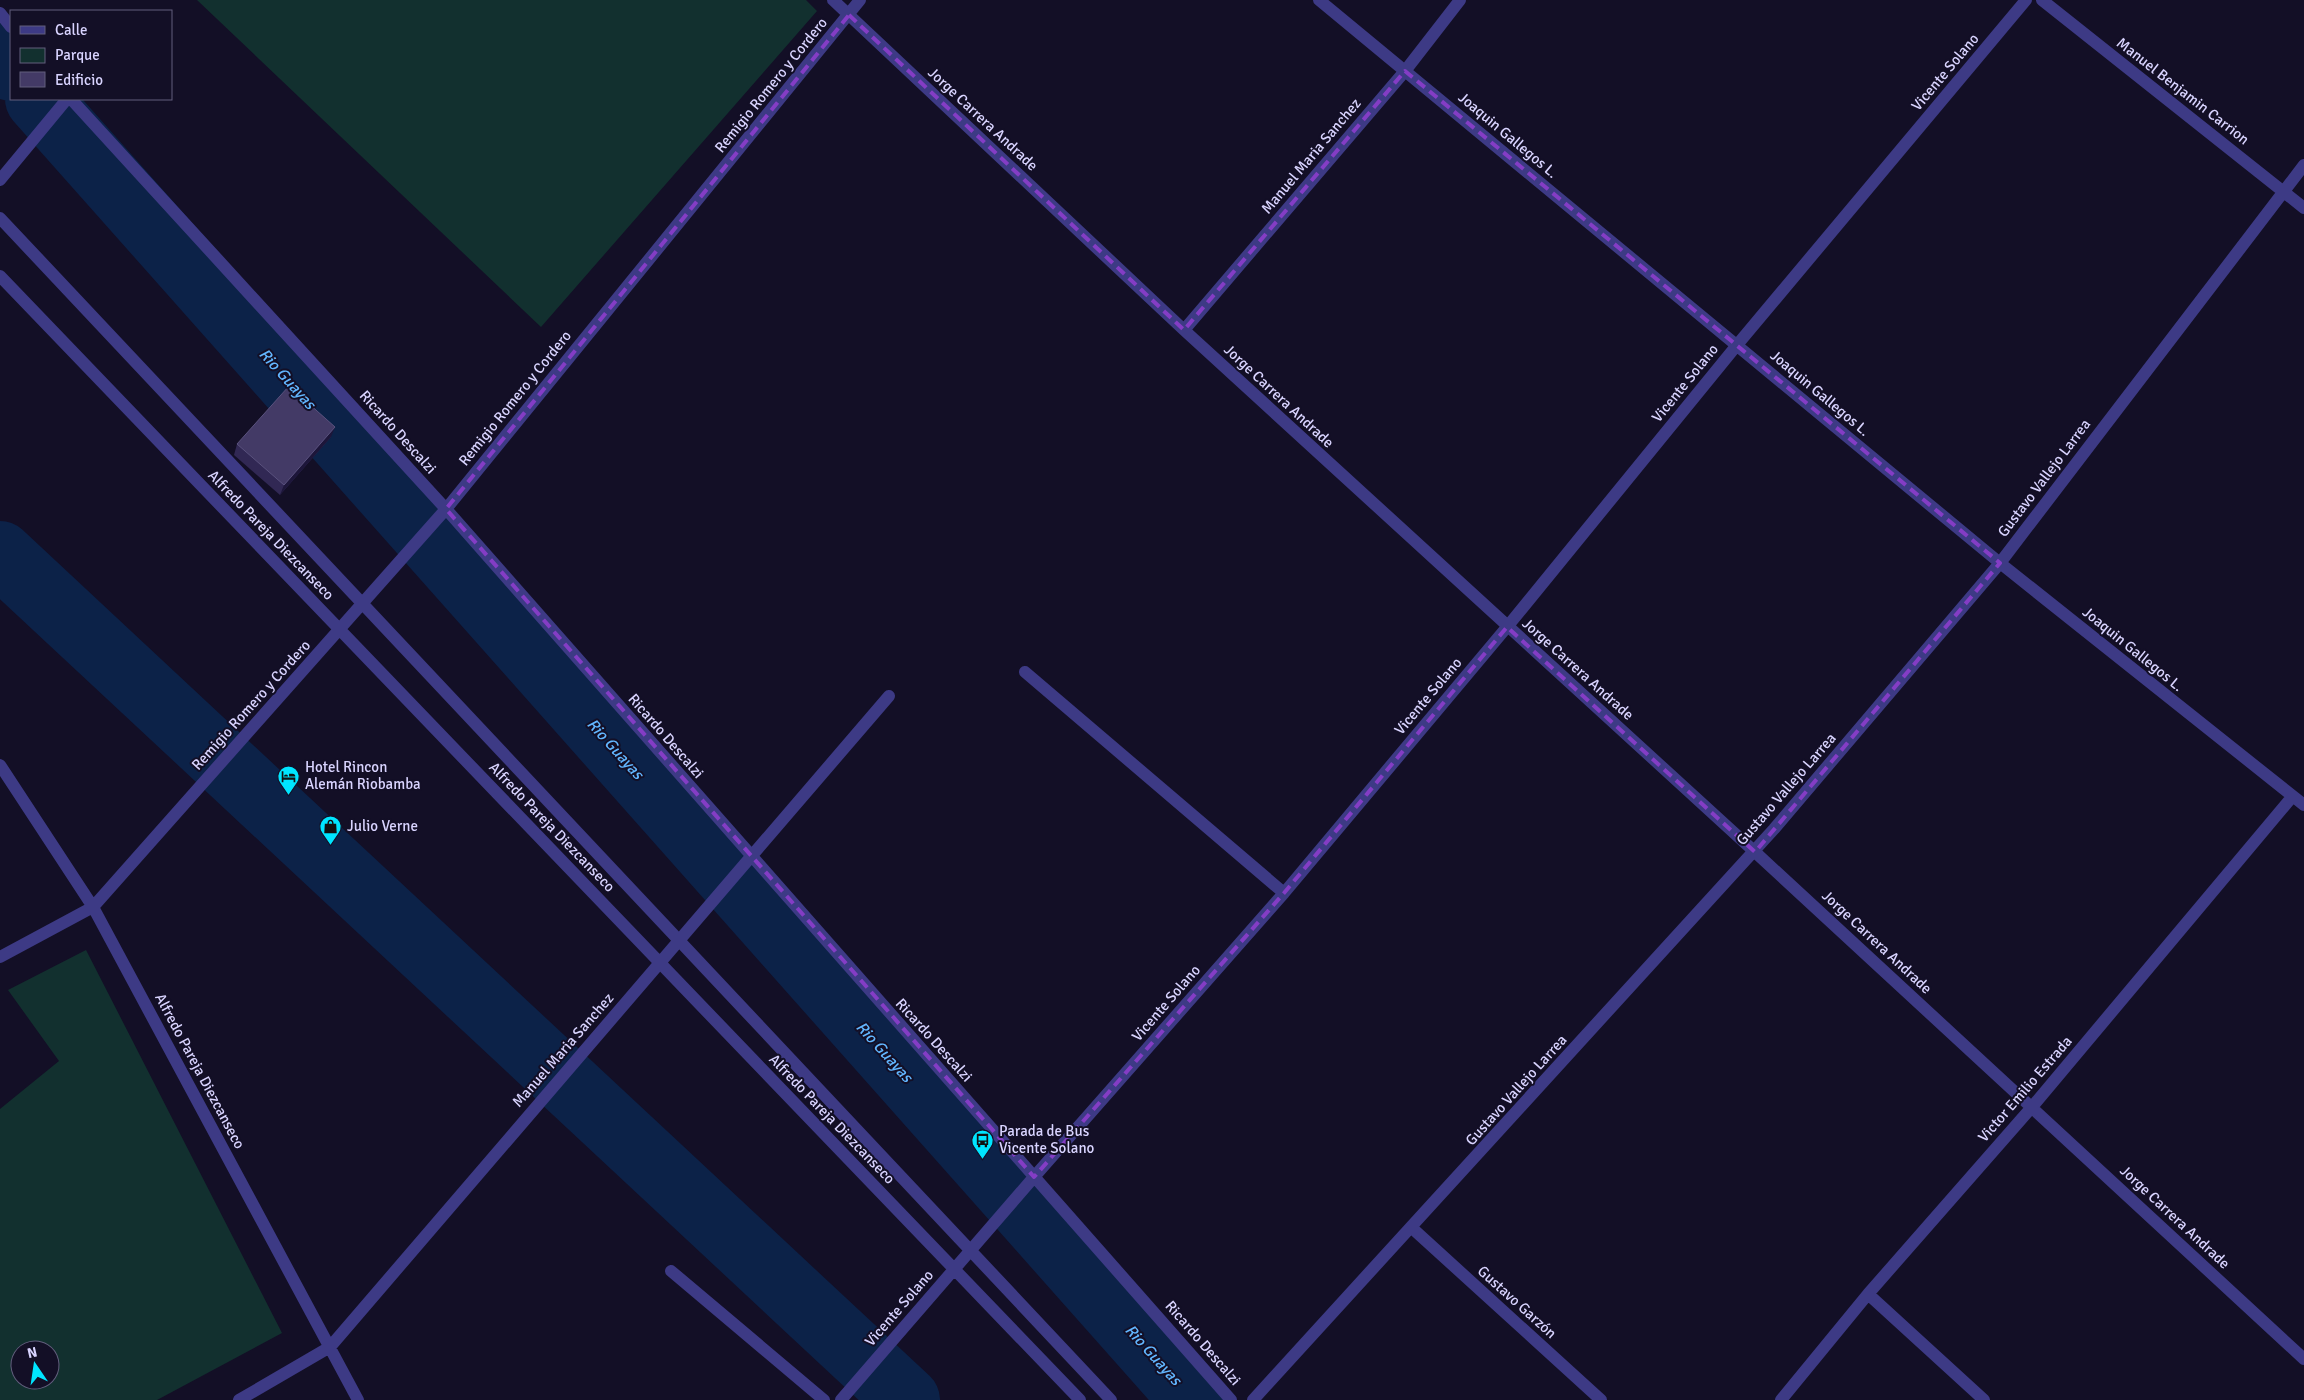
<svg xmlns="http://www.w3.org/2000/svg" width="2304" height="1400" font-family="Signika,sans-serif">
	<style>
		.green { fill: #12302f; fill-rule: evenodd }
		.lines { fill: none; stroke-linecap: round; stroke-linejoin: round }
		.river { stroke: #0c2248; stroke-width: 66 }
		.street { stroke: #3d3a85; stroke-width: 12 }
		.wall { fill: #312854 }
		.shaded-wall { fill: #1d163a }
		.building { fill: #433a66; stroke: #5a527e }
		.marked { fill: none; stroke: #843dc5; stroke-width: 4; stroke-dasharray: 10 6; stroke-linejoin: round }
		.labels { text-anchor: middle; dominant-baseline: central; stroke-width: 4; stroke-linejoin: round; paint-order: stroke }
		.street-label { font-size: 15px; fill: #d9d4ff; stroke: #130f26 }
		.poi-label { font-size: 15px; fill: #d9d4ff; stroke: #130f26; text-anchor: start }
		.water-label { font-size: 16px; font-style: italic; fill: #62b6ff; stroke: #130f26 }
	</style>
	<rect width="100%" height="100%" fill="#130f26"/>
	<path class="green" d="M197,0H806L817,11L541,327Z
		M86,950L282,1333L157,1400H0V1109L59,1061L8,990ZM20,1350H50V1380H20Z"/>
	<g class="lines">
		<path class="river" d="M0,56L11,68
			M38,99L1193,1400
			M0,554L907,1400"/>
		<path class="street" d="M833,0L1184,330L1755,852L2304,1359
			M1319,0L2000,563L2304,805
			M2042,0L2304,208
			M0,13L11,27
			M71,99L446,509L1231,1400
			M0,180L67,99
			M0,218L1111,1400
			M0,276L1080,1400
			M1184,330L1405,71L1460,0
			M1025,672L1284,893
			M0,765L93,907L358,1400
			M0,957L93,907L446,509L860,0
			M1412,1228L1601,1400
			M671,1271L824,1400
			M1868,1294L1984,1400
			M239,1400L330,1347L889,696
			M841,1400L1034,1177L1284,893L1507,627L1737,345L2026,0
			M1253,1400L1774,829L2000,563L2304,165
			M1781,1400L1868,1294L2032,1107L2292,797"/>
	</g>
	<path class="wall" d="M331,437L280,495L234,455L237,444Z"/>
	<path class="shaded-wall" d="M335,427L331,437L280,495L284,485Z"/>
	<path class="building" d="M289,386L335,427L284,485L237,444Z"/>
	<path class="marked" d="M849,15L1184,330L1405,71L2000,563L1755,852L1507,627L1284,893L1034,1177L446,509Z"/>
	<defs>
		<symbol id="hotel-pin" viewBox="-11 -11 22 30"><path d="M0 17L-7.5 6A9.5 9.5 0 1 1 7.5 6Z" fill="#00e5ff" stroke="#130f26"/><path d="M-6-4.5h1.5V1H6V5H4.5V3h-9V5H-6ZM-4 0a1.8 1.8 0 1 1 3.6 0ZM.5 0V-2.5h3Q6-2.5 6 0Z" fill="#111"/></symbol>
		<symbol id="shop-pin" viewBox="-11 -11 22 30"><path d="M0 17L-7.5 6A9.5 9.5 0 1 1 7.5 6Z" fill="#00e5ff" stroke="#130f26"/><path d="M-5-2.5h2.3a2.7 3.5 0 0 1 5.4 0H5L5.5 6h-11ZM-1.5-2.5h3a1.5 2.3 0 0 0-3 0Z" fill="#111"/></symbol>
		<symbol id="bus-pin" viewBox="-11 -11 22 30"><path d="M0 17L-7.5 6A9.5 9.5 0 1 1 7.5 6Z" fill="#00e5ff" stroke="#130f26"/><path d="M-5-6H5V4H4V6H2V4H-2V6H-4V4H-5ZM-3.5-4V0h7V-4ZM-3.5 1.2v1.5H-2V1.2ZM2 1.2v1.5H3.5V1.2Z" fill="#111"/></symbol>
	</defs>
	<g fill-rule="evenodd">
		<use href="#hotel-pin" x="276" y="764" width="25" height="34"/>
		<use href="#shop-pin" x="318" y="814" width="25" height="34"/>
		<use href="#bus-pin" x="970" y="1128" width="25" height="34"/>
	</g>
	<g class="labels">
		<g class="street-label">
			<text transform="translate(1945 72) rotate(-50)">Vicente Solano</text>
			<text transform="translate(771 85) rotate(-51)">Remigio Romero y Cordero</text>
			<text transform="translate(2183 91) rotate(38)">Manuel Benjamin Carrion</text>
			<text transform="translate(983 119) rotate(43)">Jorge Carrera Andrade</text>
			<text transform="translate(1508 135) rotate(40)">Joaquin Gallegos L.</text>
			<text transform="translate(1311 156) rotate(-50)">Manuel Maria Sanchez</text>
			<text transform="translate(1685 383) rotate(-51)">Vicente Solano</text>
			<text transform="translate(1820 393) rotate(40)">Joaquin Gallegos L.</text>
			<text transform="translate(1279 396) rotate(43)">Jorge Carrera Andrade</text>
			<text transform="translate(515 398) rotate(-51)">Remigio Romero y Cordero</text>
			<text transform="translate(398 432) rotate(48)">Ricardo Descalzi</text>
			<text transform="translate(2044 478) rotate(-53)">Gustavo Vallejo Larrea</text>
			<text transform="translate(271 535) rotate(46)">Alfredo Pareja Diezcanseco</text>
			<text transform="translate(2133 649) rotate(39)">Joaquin Gallegos L.</text>
			<text transform="translate(1578 669) rotate(42)">Jorge Carrera Andrade</text>
			<text transform="translate(1428 696) rotate(-50)">Vicente Solano</text>
			<text transform="translate(251 705) rotate(-48)">Remigio Romero y Cordero</text>
			<text transform="translate(666 736) rotate(49)">Ricardo Descalzi</text>
			<text transform="translate(1786 789) rotate(-49)">Gustavo Vallejo Larrea</text>
			<text transform="translate(552 827) rotate(46)">Alfredo Pareja Diezcanseco</text>
			<text transform="translate(1877 942) rotate(43)">Jorge Carrera Andrade</text>
			<text transform="translate(1166 1003) rotate(-49)">Vicente Solano</text>
			<text transform="translate(934 1040) rotate(48)">Ricardo Descalzi</text>
			<text transform="translate(563 1050) rotate(-49)">Manuel Maria Sanchez</text>
			<text transform="translate(200 1071) rotate(62)">Alfredo Pareja Diezcanseco</text>
			<text transform="translate(2025 1089) rotate(-49)">Victor Emilio Estrada</text>
			<text transform="translate(1516 1090) rotate(-48)">Gustavo Vallejo Larrea</text>
			<text transform="translate(832 1119) rotate(46)">Alfredo Pareja Diezcanseco</text>
			<text transform="translate(2175 1217) rotate(43)">Jorge Carrera Andrade</text>
			<text transform="translate(1517 1302) rotate(42)">Gustavo Garzón</text>
			<text transform="translate(899 1308) rotate(-49)">Vicente Solano</text>
			<text transform="translate(1203 1343) rotate(49)">Ricardo Descalzi</text>
		</g>
		<g class="poi-label">
			<text x="305" y="767">Hotel Rincon<tspan x="305" dy="17">Alemán Riobamba</tspan></text>
			<text x="347" y="826">Julio Verne</text>
			<text x="999" y="1131">Parada de Bus<tspan x="999" dy="17">Vicente Solano</tspan></text>
		</g>
		<g class="water-label">
			<text transform="translate(287 379) rotate(48)">Rio Guayas</text>
			<text transform="translate(615 749) rotate(48)">Rio Guayas</text>
			<text transform="translate(884 1052) rotate(48)">Rio Guayas</text>
			<text transform="translate(1153 1355) rotate(48)">Rio Guayas</text>
		</g>
	</g>
	<rect x="10" y="10" width="162" height="90" fill="#130f26" stroke="#625e7d"/>
	<rect x="20" y="26" width="25" height="8" fill="#3d3a85" stroke="#625e7d"/>
	<text x="55" y="35" font-size="15" fill="#d9d4ff">Calle</text>
	<rect x="20" y="48" width="25" height="15" fill="#12302f" stroke="#625e7d"/>
	<text x="55" y="60" font-size="15" fill="#d9d4ff">Parque</text>
	<rect x="20" y="72" width="25" height="15" fill="#433a66" stroke="#625e7d"/>
	<text x="55" y="85" font-size="15" fill="#d9d4ff">Edificio</text>
	<g transform="translate(35 1365) rotate(347)"><circle r="24" fill="#130f26" stroke="#625e7d"/>
	<path d="M0-4L9 19L0 12L-9 19Z" fill="#00e5ff"/>
	<text y="-8" font-size="14" font-weight="bold" text-anchor="middle" fill="#d9d4ff">N</text>
	</g>
</svg>
